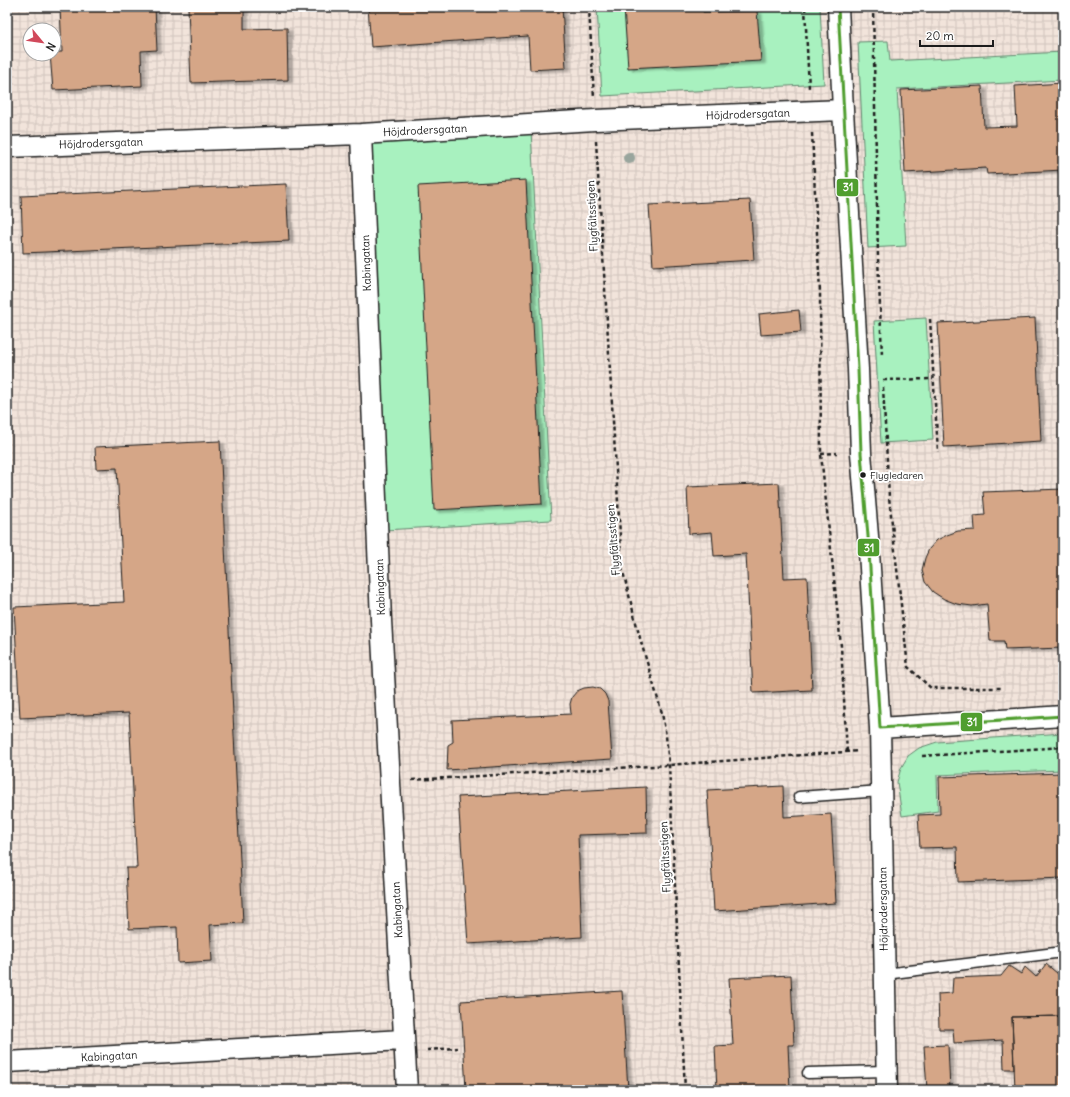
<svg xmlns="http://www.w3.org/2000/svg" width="1070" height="1097" font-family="Delius,sans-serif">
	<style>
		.industrial { fill: url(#industrial-grid); fill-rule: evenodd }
		.green { fill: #a8f1bf; stroke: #62866e }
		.building { fill: #d5a687; stroke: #1c1c1c; filter: url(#shadow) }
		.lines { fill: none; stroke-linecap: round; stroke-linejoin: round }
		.service-casing { stroke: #1c1c1c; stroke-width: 13 }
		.minor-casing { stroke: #1c1c1c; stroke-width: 23 }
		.path { stroke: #1c1c1c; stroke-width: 2.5; stroke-dasharray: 4 3; stroke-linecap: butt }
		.service { stroke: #fff; stroke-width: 10 }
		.minor { stroke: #fff; stroke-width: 20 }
		.bus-1-casing { stroke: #fff; stroke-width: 6 }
		.bus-1 { stroke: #509e2f; stroke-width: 3 }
		.tree { fill: #99a59d }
		.bus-dot { fill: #1c1c1c; stroke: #fff; stroke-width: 1.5 }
		.labels { text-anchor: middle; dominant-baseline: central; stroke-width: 4; stroke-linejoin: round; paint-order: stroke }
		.bus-label { font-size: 10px; fill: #1c1c1c; stroke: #fff; text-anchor: start }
		.street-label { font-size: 11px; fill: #1c1c1c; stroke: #fff }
		.line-badge { stroke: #fff; stroke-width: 1.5 }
		.badge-label { font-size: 11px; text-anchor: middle; font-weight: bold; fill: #fff }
	</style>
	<defs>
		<pattern id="industrial-grid" width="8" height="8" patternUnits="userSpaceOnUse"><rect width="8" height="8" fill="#f2e4db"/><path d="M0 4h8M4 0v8" fill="none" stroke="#cfc3bb"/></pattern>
		<filter id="shadow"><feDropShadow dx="4.5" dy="2.5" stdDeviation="1" flood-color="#0004"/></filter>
	</defs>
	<rect width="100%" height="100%" fill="#fff"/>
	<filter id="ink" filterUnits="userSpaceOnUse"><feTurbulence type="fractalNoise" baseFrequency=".025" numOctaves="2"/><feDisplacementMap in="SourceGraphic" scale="8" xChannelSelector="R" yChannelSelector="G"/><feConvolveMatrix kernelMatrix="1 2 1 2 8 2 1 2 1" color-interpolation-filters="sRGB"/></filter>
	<g filter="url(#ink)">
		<path class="industrial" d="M10,7H1063V1090H7V26ZM30,30H54V54H30Z"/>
		<path class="green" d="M597,7H820L824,84L602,96Z
			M888,41L890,61L1063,52V80L897,89L906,246L868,248L858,42Z
			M531,130L551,520L385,530L367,138Z
			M926,318L933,440L881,443L874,321Z
			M1063,733V770L937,775L938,811L902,816L897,782L901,768L908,756L919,748L937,742Z"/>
		<path class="building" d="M60,7H155L157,50L141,51L142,86L53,90L50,54H54V52H62Z
			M188,7H244V29L287,28L288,80L191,83Z
			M368,7H562L566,68L530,70L528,36L371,47Z
			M624,7H702L703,12L757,11L761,61L628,68Z
			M1063,83V170L987,174L986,168L905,173L901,90L982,86L984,127L1017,126L1015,86Z
			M526,180L542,504L434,510L418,186Z
			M286,184L289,241L23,253L21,196Z
			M750,200L754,260L653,266L649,205Z
			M799,310L801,332L761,335L759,314Z
			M1035,318L1041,441L944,447L938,323Z
			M220,441L243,923L210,925L212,961L178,963L177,927L129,929L126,868H137L129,713L20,718L14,607L124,602L117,468L96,469L95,447Z
			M779,483L784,578L807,577L812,690L753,693L746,554L714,556L712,532L689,534L687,487Z
			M1063,489V648L1005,650L1004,641H990L987,604L972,606L957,604L944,599L933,592L925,582L922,570L925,558L929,549L937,540L947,535L958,531L975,530L974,516L985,515L983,492Z
			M593,687L600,689L605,694L608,701L612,759L447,770L448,745L453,742L452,720L571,714L570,704L572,697L577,691L584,688Z
			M1063,773V878L958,882L957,847L920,848L918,815L940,814L939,777Z
			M783,786L784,817L831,814L836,903L714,911L707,790Z
			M646,787L647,833L578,835L582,937L468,944L458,797Z
			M1046,964L1063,978V999L1060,1002L1063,1005V1016L1012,1017L1014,1069H1004L1003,1040L954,1043L953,1029H939L938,994L952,993L953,978L1001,976L1009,966L1021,974L1025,967L1036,977Z
			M791,975L794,1045H788L790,1090H717L715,1046L733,1045L729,978Z
			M622,991L628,1090H466L461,1001Z
			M1063,1016V1090H1015L1012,1017Z
			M948,1045L950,1090H927L924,1046Z"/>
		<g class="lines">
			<defs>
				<path id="service" d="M799,797L881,791
					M885,974L1063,952
					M808,1073L886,1071"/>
				<path id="minor" d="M838,7L843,110L858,369L861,453L868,536L880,728L887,1090
					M361,134L381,620L407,1090
					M7,147L361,134L595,120L843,110
					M880,728L1063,716
					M7,1062L403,1040"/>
			</defs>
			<use href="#service" class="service-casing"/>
			<use href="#minor" class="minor-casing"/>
			<path class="path" d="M589,7L594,98
				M805,7L809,88
				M873,7L878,257L882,356
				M812,133L820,293L821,454L841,646L847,752
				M596,141L622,568L641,642L662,713L666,736L669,765L685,1090
				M930,319L938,452
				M883,380L933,379
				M883,387L889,497L908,667L931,688H1001
				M821,454L837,453
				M922,756L1063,747
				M412,780L669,765L858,751
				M427,1050L457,1048"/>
			<use href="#service" class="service"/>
			<use href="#minor" class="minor"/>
			<defs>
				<path id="bus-1" d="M838,7L858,369L861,453L868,536L880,728
					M880,728L1063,716"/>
			</defs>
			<use href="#bus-1" class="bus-1-casing"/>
			<use href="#bus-1" class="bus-1"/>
		</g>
		<circle class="tree" cx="629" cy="158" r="6"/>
	</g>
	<circle class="bus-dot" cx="863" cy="475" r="3.5"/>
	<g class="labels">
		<g class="bus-label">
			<text x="870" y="475">Flygledaren</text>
		</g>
		<g class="street-label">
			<text transform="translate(748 114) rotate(-2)">Höjdrodersgatan</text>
			<text transform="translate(425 130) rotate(-3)">Höjdrodersgatan</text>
			<text transform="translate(101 143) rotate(-2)">Höjdrodersgatan</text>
			<text transform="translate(592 216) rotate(-93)">Flygfältsstigen</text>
			<text transform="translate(366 263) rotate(-92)">Kabingatan</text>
			<text transform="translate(613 540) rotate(-95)">Flygfältsstigen</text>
			<text transform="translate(380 587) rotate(-92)">Kabingatan</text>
			<text transform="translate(665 857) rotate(-93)">Flygfältsstigen</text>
			<text transform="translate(883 909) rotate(-91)">Höjdrodersgatan</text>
			<text transform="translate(397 910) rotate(-93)">Kabingatan</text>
			<text transform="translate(109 1056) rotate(-3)">Kabingatan</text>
		</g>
	</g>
	<g class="line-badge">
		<rect x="836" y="178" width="23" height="19" rx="4" fill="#509e2f"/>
		<rect x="857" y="538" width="23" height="19" rx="4" fill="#509e2f"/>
		<rect x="960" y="712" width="23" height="20" rx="4" fill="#509e2f"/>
	</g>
	<g class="badge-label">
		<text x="848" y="191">31</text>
		<text x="869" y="552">31</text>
		<text x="972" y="726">31</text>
	</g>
	<rect width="1070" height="1097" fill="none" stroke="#fff" stroke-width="24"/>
	<rect x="12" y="12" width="1046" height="1073" fill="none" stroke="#1c1c1c" stroke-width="1.5" filter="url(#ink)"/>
	<g transform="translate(42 42) rotate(119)"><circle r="19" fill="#ffffff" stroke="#a4a4a4"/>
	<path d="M0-3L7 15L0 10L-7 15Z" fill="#d1495b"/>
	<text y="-6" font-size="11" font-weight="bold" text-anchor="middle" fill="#1c1c1c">N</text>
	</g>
	<path d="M920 40v6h73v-6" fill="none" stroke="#1c1c1c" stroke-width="2"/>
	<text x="926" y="40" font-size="12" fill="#1c1c1c" stroke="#ffffff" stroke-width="3" paint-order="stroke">20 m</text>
</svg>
